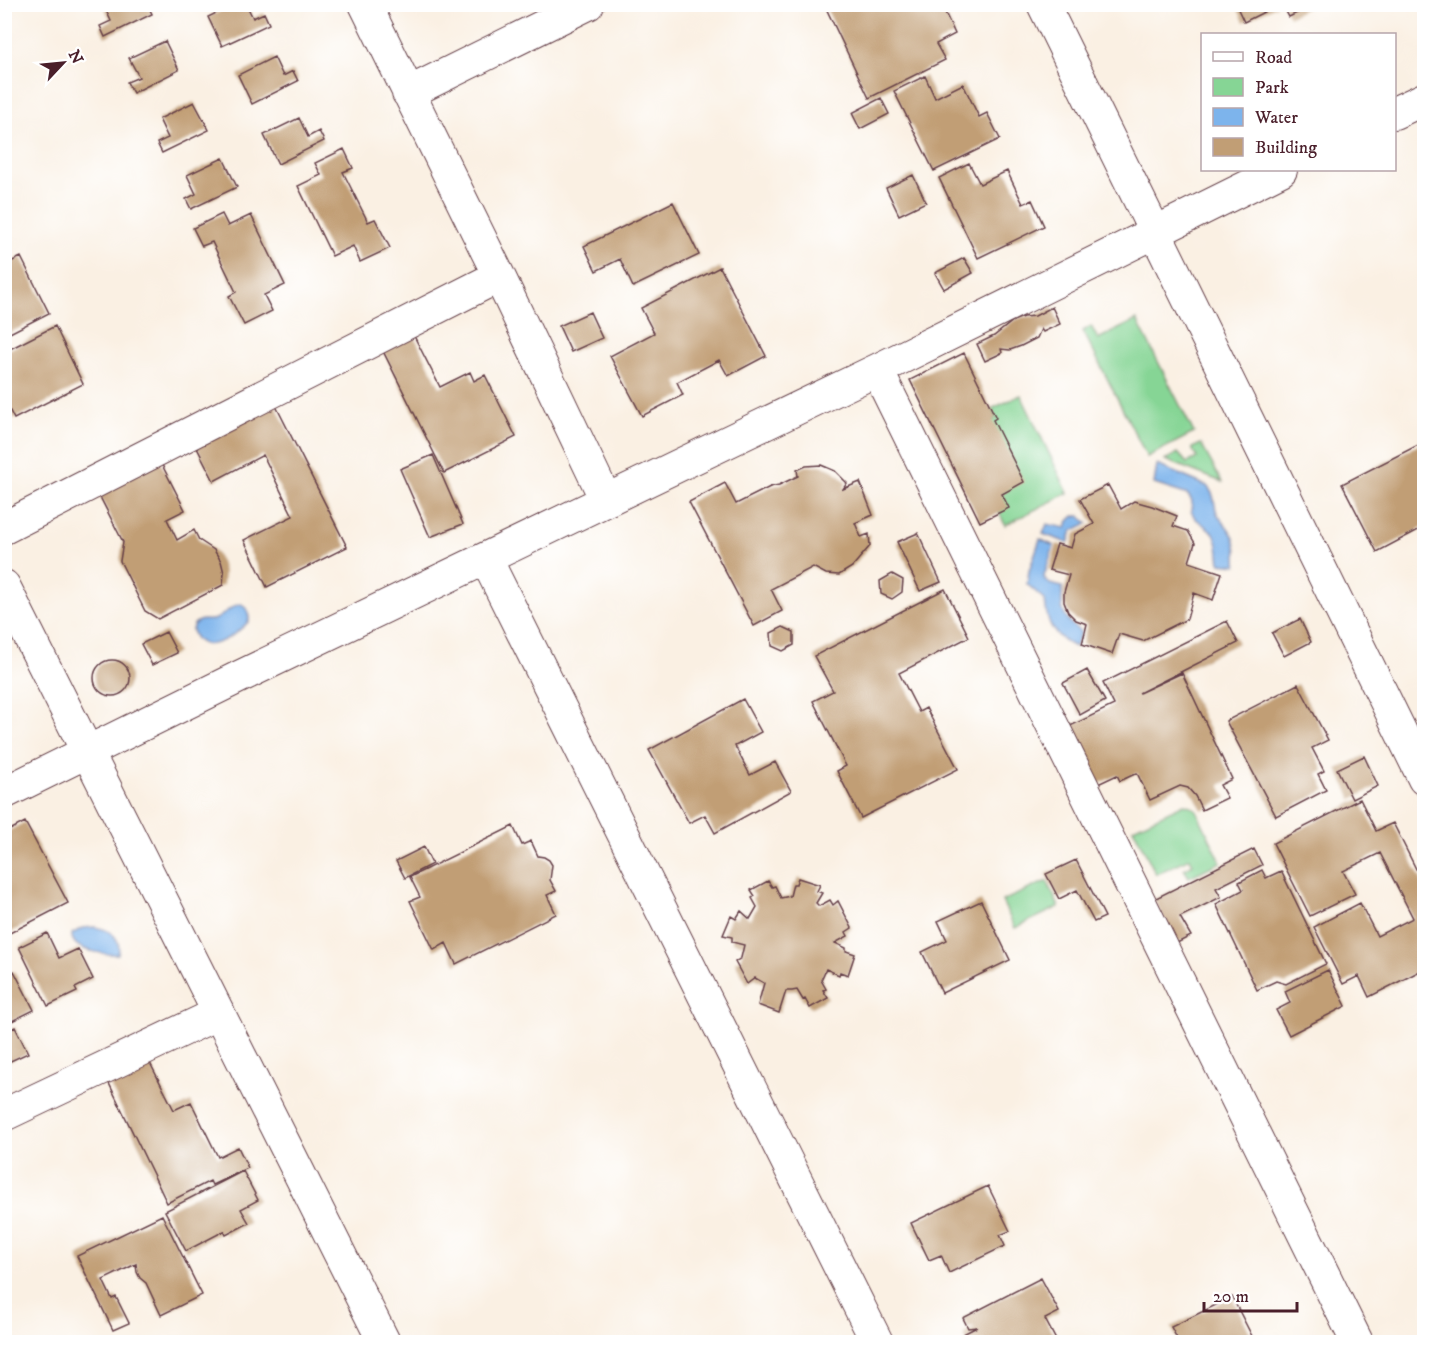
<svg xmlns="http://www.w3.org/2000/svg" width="1429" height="1347" font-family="'IM FELL DW Pica',serif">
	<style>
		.green { fill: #86d595; stroke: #687a60; stroke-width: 1.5 }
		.water { fill: #7db4ec; stroke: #646a8c; stroke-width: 1.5 }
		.building { fill: #c19e75 }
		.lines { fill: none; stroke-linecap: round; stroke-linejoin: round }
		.minor-casing { stroke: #643e47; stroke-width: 34 }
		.minor { stroke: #fff; stroke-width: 32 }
	</style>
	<rect width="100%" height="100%" fill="#fff"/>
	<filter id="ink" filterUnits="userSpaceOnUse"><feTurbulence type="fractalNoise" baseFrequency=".0167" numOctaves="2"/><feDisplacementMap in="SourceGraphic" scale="12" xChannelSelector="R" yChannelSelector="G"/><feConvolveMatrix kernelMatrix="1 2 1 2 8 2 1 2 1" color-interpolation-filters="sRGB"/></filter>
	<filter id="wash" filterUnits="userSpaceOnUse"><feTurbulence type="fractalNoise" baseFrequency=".008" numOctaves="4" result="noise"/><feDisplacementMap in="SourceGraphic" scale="24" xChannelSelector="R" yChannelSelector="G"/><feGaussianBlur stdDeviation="1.35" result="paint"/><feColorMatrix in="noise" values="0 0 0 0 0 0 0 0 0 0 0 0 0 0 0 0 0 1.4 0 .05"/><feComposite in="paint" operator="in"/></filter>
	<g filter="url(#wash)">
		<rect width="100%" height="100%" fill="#faf0e3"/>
		<path class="green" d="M1137,320L1194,433L1147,457L1083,331L1091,326L1098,339Z
			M1021,395L1068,493L1005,525L999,512L1002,494L993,420L996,418L991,409Z
			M1201,444L1222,482L1165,460L1178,453L1187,463L1197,458L1192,448Z
			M1184,804L1191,806L1196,810L1221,862L1189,877L1184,869L1193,864L1190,858L1156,874L1133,828Z
			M1047,881L1059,907L1015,928L1002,901Z"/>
		<path class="water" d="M1157,465L1207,486C1216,496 1213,502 1217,513C1220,518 1224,523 1228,528C1237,539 1238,552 1237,565L1220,563L1218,545L1214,533L1195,518L1191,511L1192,501L1188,495L1154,484Z
			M1074,516H1080L1088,523L1072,531L1068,543L1043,534L1047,524L1066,528L1069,521Z
			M1040,539L1054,546L1044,576L1045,580L1050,584L1063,587C1059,609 1063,620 1081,632L1075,647C1053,636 1047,625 1045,600L1027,584L1029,571Z
			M241,604C248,608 249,613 249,621C237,635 200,661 192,630C193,626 193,624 197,622C202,618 209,622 216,619C225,615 230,605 241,604Z
			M94,927C109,929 122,937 118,954C108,955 81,951 75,943C72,939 72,938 72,934L83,928Z"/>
		<g id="blocks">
			<path class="building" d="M103,4H147L152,14L105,37L100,26L111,21Z
				M235,4H246L253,18L264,13L269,24L222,46L208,17Z
				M824,4H941L955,34L936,44L945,60L869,98Z
				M1282,4H1315L1289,17Z
				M1236,5H1278L1244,22Z
				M165,41L179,70L133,93L127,82L139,77L129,58Z
				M274,57L283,76L293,71L298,81L252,104L238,75Z
				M925,76L935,98L963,84L979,117L987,113L1000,139L934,171L894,91Z
				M881,98L889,114L860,129L852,113Z
				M194,102L209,130L162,153L157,143L168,138L159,119Z
				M299,118L308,137L319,131L324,141L278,164L264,135Z
				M344,149L353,168L343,172L368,222L375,219L390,248L360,262L353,246L332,256L298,186L321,175L315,163Z
				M223,158L237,187L191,209L186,199L196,194L187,175Z
				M969,163L980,184L1007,171L1023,204L1032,200L1044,226L978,258L939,178Z
				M913,175L926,202L899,215L886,188Z
				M673,202L699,255L633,287L620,259L596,271L584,246Z
				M222,214L228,226L251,215L285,285L264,295L272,311L244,325L229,296L236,292L212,242L202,246L193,228Z
				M21,257L49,313L4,336V265Z
				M964,258L973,273L944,289L935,273Z
				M720,267L766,356L728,376L719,360L677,382L683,395L642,416L610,356L654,333L641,308Z
				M1052,307L1060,324L1043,332L1041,329L1037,338L1021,346L1010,350L1001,349L1002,353L985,361L977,344L994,336L1013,321L1023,317L1035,316Z
				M590,312L602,338L571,352L559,326Z
				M55,326L83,384L14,419L4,399V352Z
				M414,336L440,387L470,372L474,381L485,375L516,437L444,473L383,351Z
				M964,353L996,418L993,420L1024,482L1002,494L1009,508L980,522L910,380Z
				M273,400L347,547L267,587L244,540L293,516L263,455L214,481L193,440Z
				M1424,442V527L1377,552L1342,484Z
				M433,455L463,524L430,537L400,469Z
				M160,461L185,510L167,519L177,540L194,530L199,540L214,550L221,561L224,573L223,585L158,619L145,611L120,561L123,542L98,493Z
				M821,465L835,471L847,483L843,489L860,482L873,515L855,523L861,537L869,534L870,546L852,567L839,575L826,574L813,567L771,589L782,611L754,626L689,502L725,483L736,504L770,487L779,485L798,476L797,470L806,466Z
				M1108,485L1121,509L1134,501L1152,506L1177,516L1173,526L1188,531L1195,543L1189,562L1222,573L1213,600L1194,593L1187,619L1143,641L1119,634L1112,654L1082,644L1087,624L1076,620L1068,612L1064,602V592L1069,575L1049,570L1057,544L1071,548L1075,534L1094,524L1080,499Z
				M918,533L941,582L920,591L897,542Z
				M892,574L903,580L902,592L892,599L881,594L880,581Z
				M945,589L969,637L899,673L919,712L926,708L958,769L861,818L837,771L846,766L813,701L833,691L814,656Z
				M1300,619L1311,642L1284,656L1272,633Z
				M1227,621L1238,643L1139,693L1182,673L1232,779L1220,785L1227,798L1202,810L1195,796L1188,788L1180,786L1150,800L1137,773L1120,781L1117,775L1096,785L1068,727L1114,705L1103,683Z
				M783,627L794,632V645L783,651L772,646L771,633Z
				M166,632L177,653L152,665L141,644Z
				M94 678a18 18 0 1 1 36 0a18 18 0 1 1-36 0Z
				M1087,670L1105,701L1080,715L1063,683Z
				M1298,684L1328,740L1312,748L1324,771L1318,774L1326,790L1276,816L1226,721Z
				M743,699L761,732L735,746L750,775L775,762L791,791L715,833L705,815L689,823L649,750Z
				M1364,756L1378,786L1352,799L1337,769Z
				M1360,799L1376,831L1393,823L1424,885V969L1369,997L1359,976L1343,984L1314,927L1360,903L1377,936L1413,918L1380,853L1343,871L1355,894L1310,916L1273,843Z
				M25,822L68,903L4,936V833Z
				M513,826L522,845L531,841L538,856L544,857L549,860L552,865L550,880L556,891L547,895L556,914L456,964L446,943L434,950L410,901L420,897L410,877Z
				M424,847L432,864L405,878L396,861Z
				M1254,849L1262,865L1216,888L1221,897L1180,917L1191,936L1177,943L1154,899Z
				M1076,860L1105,917L1094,922L1077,890L1059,899L1046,874Z
				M1262,870L1266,878L1281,871L1326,964L1286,984L1276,981L1257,990L1216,904L1243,890L1239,882Z
				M798,878L820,885L817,891L822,893L816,903L819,906L830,900L833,905L838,901L852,928L846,932L848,936L835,943L846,948V951L855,954L848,975L840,972L839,975L826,969L821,980L826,989L823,990L828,998L810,1008L805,999L803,1000L797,990L792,991H786L779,1013L758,1005L764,983L755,978L747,984L735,962L741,958L744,945L732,942V937L723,935L731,916L736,919L741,911L750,919L757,907L752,898L755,896L751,890L768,881L772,887L775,886L781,898L790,896L793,884H796Z
				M981,901L1010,960L942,993L922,952L947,940L938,921Z
				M47,933L59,958L78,949L93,979L75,988L77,992L48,1006L19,947Z
				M1328,970L1346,1006L1289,1035L1276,1010L1290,1003L1285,991Z
				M14,971L34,1010L4,1025V976Z
				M15,1027L28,1053L4,1064V1033Z
				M146,1055L174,1110L191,1102L218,1157L238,1147L248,1168L212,1185L210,1181L167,1203L105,1075Z
				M243,1171L258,1200L241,1209L249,1223L226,1235L224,1231L186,1251L165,1211Z
				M988,1186L1010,1231L1000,1235L1005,1246L949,1273L941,1255L929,1260L911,1223Z
				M162,1215L202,1295L161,1315L146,1283L140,1278L137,1272L136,1264L103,1280L112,1299L116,1297L129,1323L113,1330L77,1256Z
				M1041,1278L1059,1312L1045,1319L1057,1342H967L963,1334L977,1327L968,1328L963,1318Z
				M1232,1297L1255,1342H1179L1171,1327Z"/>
		</g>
	</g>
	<g filter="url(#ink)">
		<use href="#blocks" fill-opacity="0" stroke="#643e47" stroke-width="1.5"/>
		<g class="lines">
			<defs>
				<path id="minor" d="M365,4L499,276L606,500
					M1043,4L1424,779
					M408,93L588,4
					M1394,113L1424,99
					M877,370L1357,1342
					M4,528L499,276
					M486,559L877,1342
					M4,586L384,1342
					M4,793L241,676L877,370L1281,170
					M4,1115L219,1013"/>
			</defs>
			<use href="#minor" class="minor-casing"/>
			<use href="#minor" class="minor"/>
		</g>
	</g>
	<rect width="1429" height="1347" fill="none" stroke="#fff" stroke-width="24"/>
	<rect x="1201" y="33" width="195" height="138" fill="#ffffff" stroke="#b7a5aa" stroke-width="1.5"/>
	<rect x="1213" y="52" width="30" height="9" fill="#ffffff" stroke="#b7a5aa" stroke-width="1.5"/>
	<text x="1255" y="63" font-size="18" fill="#4a1f2b">Road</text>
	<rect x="1213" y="78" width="30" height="18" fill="#86d595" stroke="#b7a5aa" stroke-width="1.5"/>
	<text x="1255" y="93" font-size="18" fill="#4a1f2b">Park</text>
	<rect x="1213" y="108" width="30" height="18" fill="#7db4ec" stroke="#b7a5aa" stroke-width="1.5"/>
	<text x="1255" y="123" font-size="18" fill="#4a1f2b">Water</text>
	<rect x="1213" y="138" width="30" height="18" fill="#c19e75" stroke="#b7a5aa" stroke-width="1.5"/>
	<text x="1255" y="153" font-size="18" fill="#4a1f2b">Building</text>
	<g transform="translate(63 63) rotate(64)" stroke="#ffffff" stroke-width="4.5" paint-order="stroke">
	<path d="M0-4.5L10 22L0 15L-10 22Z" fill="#4a1f2b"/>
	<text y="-9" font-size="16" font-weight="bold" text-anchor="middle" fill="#4a1f2b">N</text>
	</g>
	<path d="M1204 1302v9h93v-9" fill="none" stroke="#4a1f2b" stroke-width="3"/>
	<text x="1213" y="1302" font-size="18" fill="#4a1f2b" stroke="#ffffff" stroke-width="4.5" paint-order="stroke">20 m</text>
</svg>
